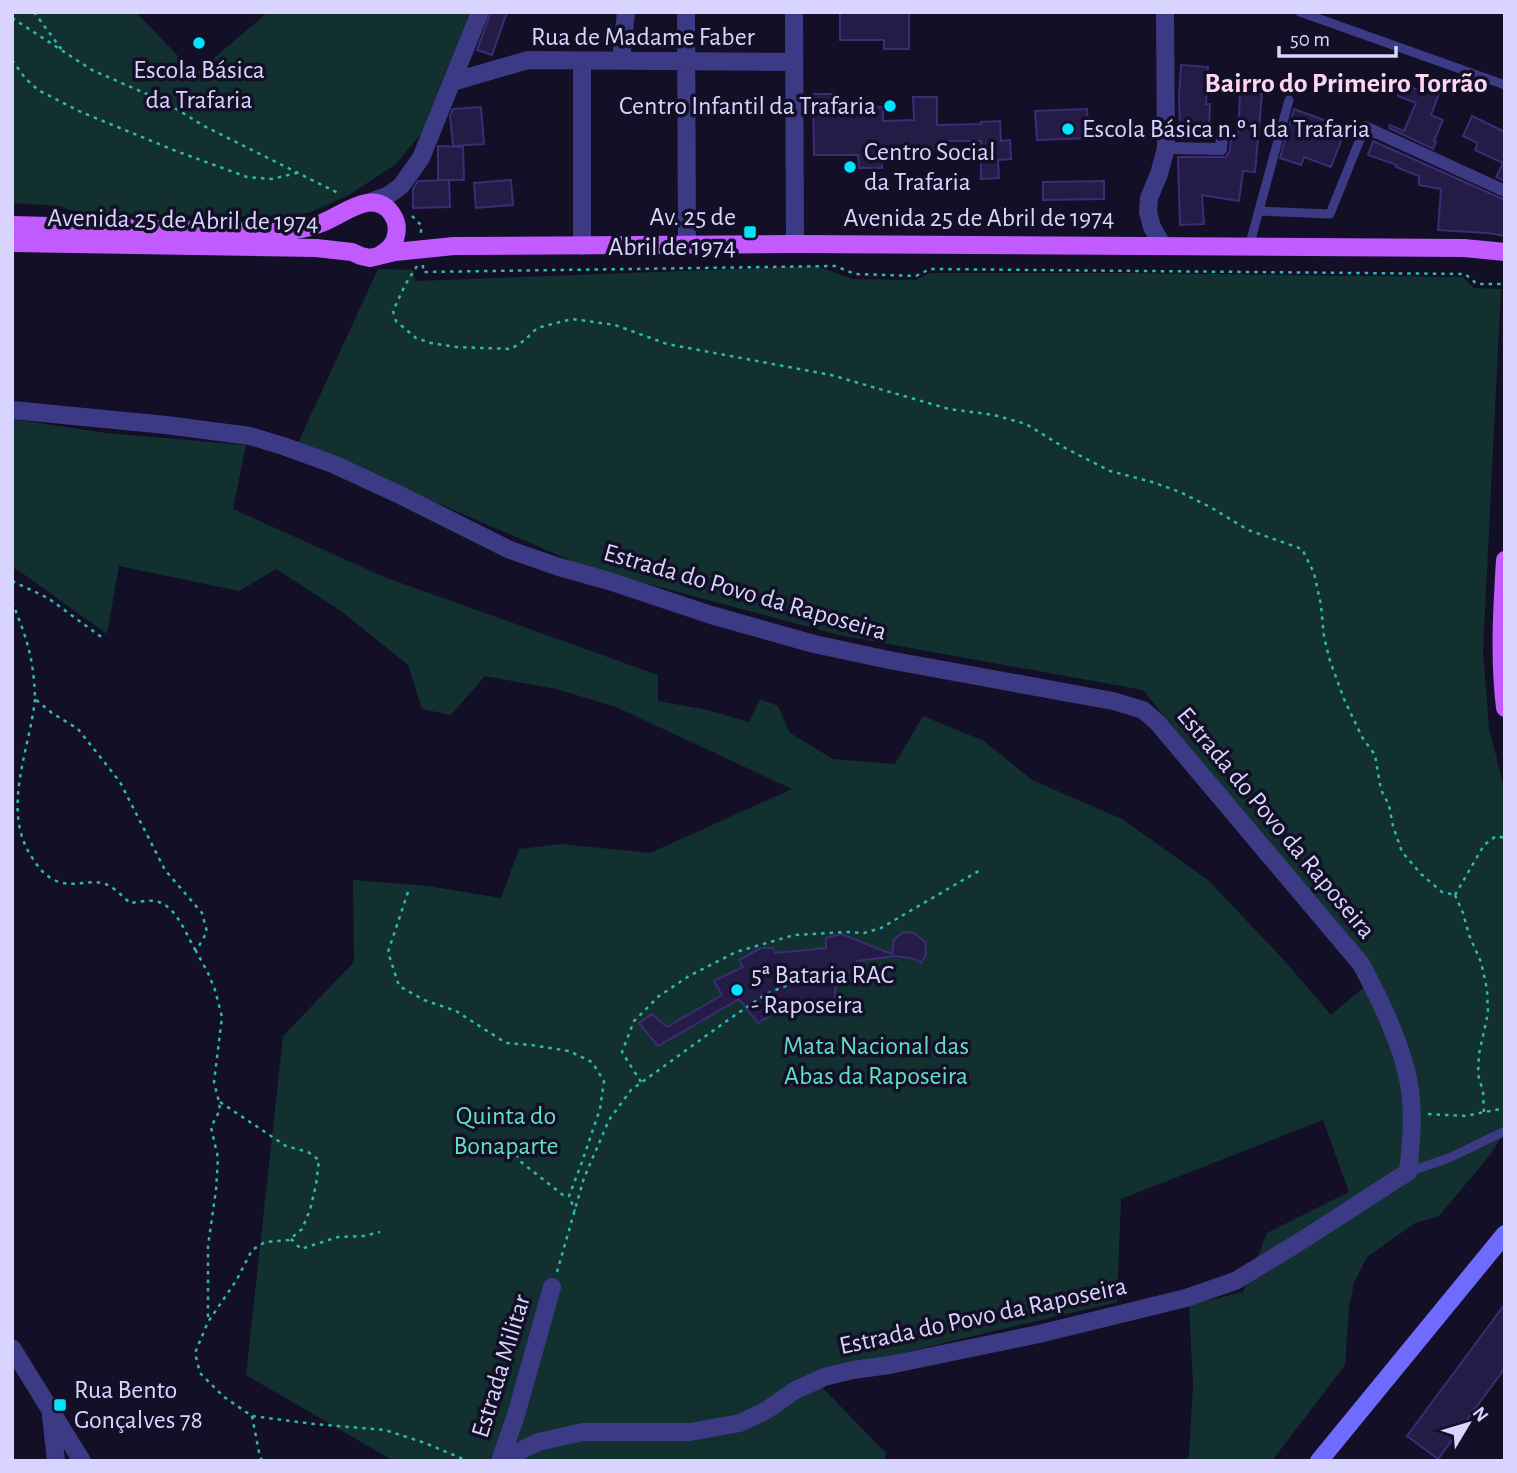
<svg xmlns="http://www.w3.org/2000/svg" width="1517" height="1473" font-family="'Alegreya Sans',sans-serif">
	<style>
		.green { fill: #12302f }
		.building { fill: #241b47; stroke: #3b2d73; stroke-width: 2 }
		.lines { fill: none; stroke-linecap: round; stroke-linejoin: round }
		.path { stroke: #2fb8b0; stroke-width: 2.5; stroke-dasharray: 3.5 5; stroke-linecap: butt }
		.service { stroke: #3d3a85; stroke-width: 9 }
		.pedestrian { stroke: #3d3a85; stroke-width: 12 }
		.minor { stroke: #3d3a85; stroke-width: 18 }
		.secondary { stroke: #6f6bff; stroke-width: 18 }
		.primary { stroke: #c25bff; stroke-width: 18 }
		.poi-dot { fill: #00e5ff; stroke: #130f26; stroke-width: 2.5 }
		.labels { text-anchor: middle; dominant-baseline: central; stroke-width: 7; stroke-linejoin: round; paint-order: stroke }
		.street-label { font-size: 26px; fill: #d9d4ff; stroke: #130f26 }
		.poi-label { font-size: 26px; fill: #d9d4ff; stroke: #130f26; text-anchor: start }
		.park-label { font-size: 26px; fill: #5fe0c0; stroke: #130f26 }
		.neighbourhood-label { font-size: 28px; font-weight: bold; fill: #ffd6f0; stroke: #130f26 }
	</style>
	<rect width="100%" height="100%" fill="#130f26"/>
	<path class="green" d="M12,12H136L195,74L268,12H470L421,134L396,164L349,195L309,213L267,217L77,213L59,206L12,203Z
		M817,266L852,279L916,280L930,273H1136L1463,277L1474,288L1501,289L1483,651L1489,728L1505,791V1131L1491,1154L1439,1216L1415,1223L1367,1257L1354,1283L1349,1308L1345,1365L1272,1461H1187L1189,1454L1193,1385L1189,1305L1243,1292L1267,1233L1349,1192L1323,1120L1121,1199L1117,1302L810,1375L887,1454L883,1461H394L246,1375L283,1036L354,962L353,880L428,886L501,898L519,849L562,844L650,853L792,789L616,707L556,689L485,676L451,715L422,709L408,665L341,611L276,569L239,591L119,566L107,634L18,570L12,568V419L106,433L246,445L233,509L384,577L658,675V701L708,710L749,722L760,699L778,706L790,733L833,759L895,764L923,716L984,741L1032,780L1122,819L1208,880L1283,959L1331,1015L1371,981L1376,975L1143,690L839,635L588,568L298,443L378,269L413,270L415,281Z"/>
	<path class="building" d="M491,12H507L492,55L477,50Z
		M840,12H909V49H884V40H840Z
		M1181,65L1208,67L1206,104H1210L1209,131H1189V129H1180L1179,96Z
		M1402,84L1426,93L1428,87L1440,91L1431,115L1443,120L1434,141L1436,142L1433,149L1389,128L1390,125L1404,131L1416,103L1398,96Z
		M813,94H838V107H883V121L914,120L913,97H937V125L981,124V122L1000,121L1001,141L1010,140L1011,159L998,160L999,178L981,179V141H940V149L882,150V168H859L858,155H814Z
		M1240,94H1262L1255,172L1243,171L1239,201L1202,195L1204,224L1180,225L1178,157H1226L1230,150L1231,135L1238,136Z
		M481,107L484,144L453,146L450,116L453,109Z
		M1087,109L1089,138L1037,140L1035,111Z
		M1294,109L1346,128L1331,167L1304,157L1301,165L1280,158Z
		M1472,116L1505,132V181L1496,177L1503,163L1475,150L1478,143L1463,136Z
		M1373,141L1505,200V236L1488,233L1438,230L1441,189L1419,185V176L1396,167L1397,165L1368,155Z
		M438,146L463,147L464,180H438Z
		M449,180L450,207L413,208V189L418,181Z
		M511,180L513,205L476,208L474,183Z
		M1104,181V199L1043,200V182Z
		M903,932L914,933L925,942L926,954L921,963L915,959L896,956L857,961V971L835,972V1001H805L783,1008L758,1023L739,999L658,1046L639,1023L652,1014L667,1027L722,995L714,981L743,967L739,960L761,948H773L775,953L826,948V938L841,934L892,954L894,940Z
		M1505,1304V1368L1438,1459L1407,1436Z"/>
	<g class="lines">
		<path class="path" d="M34,12L62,50
			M12,18L92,70L165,102L204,126L340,194
			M12,60L25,78L38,90L81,112L176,151L247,177L272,179L297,173
			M412,216L421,225V233
			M423,265V272L835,266L855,274L916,276L930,269L1465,274L1477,284H1505
			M417,266L405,285L393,311L396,321L416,338L431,343L456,347L511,349L525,340L537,328L572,319L615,325L667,344L831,375L949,409L994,415L1026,424L1065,448L1110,471L1152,482L1180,492L1212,508L1248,530L1302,549L1314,573L1321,605L1324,637L1330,661L1344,699L1362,737L1375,755L1381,790L1389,805L1393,826L1402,852L1421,874L1442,892L1455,895
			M12,581L48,598L104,639
			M12,602C27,638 34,660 35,699L52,713L78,729L120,782L165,870L202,913L207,932L196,951L208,973L215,990L222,1017L214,1082L219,1102L220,1110L211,1127L218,1158L216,1190L208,1246V1322
			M35,699C30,749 1,809 31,856C37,865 42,873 52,879C74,890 86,878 105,884C113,886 123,897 130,903C139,902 150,899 159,902C178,909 186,935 196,951
			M408,892L388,952L399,986L424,1000L456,1011L506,1043L531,1045L569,1051L592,1062L604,1081L600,1109L582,1162L569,1196L575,1211
			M1455,895L1463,913L1469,935L1481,962L1487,989L1488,1013L1479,1054L1478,1074L1483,1092L1484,1112
			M1455,895L1484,845L1496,836L1505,838
			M641,1082L622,1052L634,1021L659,996L689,976L736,952L794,935L848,932L864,933L881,928L982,869
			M220,1102L286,1146L308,1152L319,1160L316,1185L310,1210L302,1229L289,1240L265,1242L252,1250L236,1281L208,1322L195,1353L200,1373L224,1397L252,1416L314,1424L385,1430L425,1443L468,1461
			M1428,1114L1465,1116L1505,1108
			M507,1140L521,1162L563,1195L569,1196
			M291,1239L301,1249L338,1237L364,1236L380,1232
			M557,1272L584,1178L609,1120L631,1090L728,1020L766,994L793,983L813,981H851
			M252,1416L259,1452L262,1461"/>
		<path class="service" d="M1300,12L1505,85
			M1259,211L1330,214L1365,127
			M1249,247L1289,100
			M1408,1172L1449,1158L1505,1131"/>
		<path class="pedestrian" d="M1365,127L1505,191
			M1166,148L1221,149L1223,128"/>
		<path class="minor" d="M686,12L687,244
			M794,12L795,244
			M582,61V246
			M621,61L626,12
			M452,82L528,60L794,62
			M370,202L387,196L401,186L421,158L480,12
			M1163,246L1152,227L1148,212L1149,198L1159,174L1166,148L1165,12
			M12,410L166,425L250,436L283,446L333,464L398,494L510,550L559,567L609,581L711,615L814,644L889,660L1113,701L1143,710L1157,722L1361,964C1381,1001 1409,1058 1411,1101C1413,1124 1411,1148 1408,1172L1293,1246L1235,1281L1186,1298L1039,1334L889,1365L853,1370L824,1377L794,1391L767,1410L740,1423L690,1432H583L538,1442L500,1461
			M12,1348L82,1461
			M51,1415L56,1461
			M500,1461L516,1415L552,1287"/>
		<path class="secondary" d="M1319,1461L1505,1234"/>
		<path class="primary" d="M12,225L270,232C286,231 303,230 319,224C341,217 373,186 392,214C396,220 398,227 396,235C395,245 387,251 380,255
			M12,243L316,248L352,252L361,256L370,258L395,252L454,246L795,244L1464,248L1505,252
			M1505,560C1502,609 1499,658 1505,708"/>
	</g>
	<g class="poi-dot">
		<circle cx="199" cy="43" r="7"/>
		<circle cx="890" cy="106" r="7"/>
		<circle cx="1068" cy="129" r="7"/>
		<circle cx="850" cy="167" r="7"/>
		<rect x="743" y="225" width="14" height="14" rx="3.5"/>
		<circle cx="737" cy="990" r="7"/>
		<rect x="53" y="1398" width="14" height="14" rx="3.5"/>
	</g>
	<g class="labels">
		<g class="street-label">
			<text x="643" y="37">Rua de Madame Faber</text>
			<text x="979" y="218">Avenida 25 de Abril de 1974</text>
			<text transform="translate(183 220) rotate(1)">Avenida 25 de Abril de 1974</text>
			<text transform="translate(745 592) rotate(16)">Estrada do Povo da Raposeira</text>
			<text transform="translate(1276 823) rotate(50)">Estrada do Povo da Raposeira</text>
			<text transform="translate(983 1316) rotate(-12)">Estrada do Povo da Raposeira</text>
			<text transform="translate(501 1366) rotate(-73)">Estrada Militar</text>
		</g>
		<g class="poi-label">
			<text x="199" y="70" text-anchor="middle">Escola Básica<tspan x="199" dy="30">da Trafaria</tspan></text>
			<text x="876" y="106" text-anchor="end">Centro Infantil da Trafaria</text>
			<text x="1082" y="129">Escola Básica n.º 1 da Trafaria</text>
			<text x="864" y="152">Centro Social<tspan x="864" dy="30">da Trafaria</tspan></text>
			<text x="736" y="217" text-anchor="end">Av. 25 de<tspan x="736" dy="30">Abril de 1974</tspan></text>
			<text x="751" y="975">5ª Bataria RAC<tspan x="751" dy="30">- Raposeira</tspan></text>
			<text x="74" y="1390">Rua Bento<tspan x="74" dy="30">Gonçalves 78</tspan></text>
		</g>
		<g class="park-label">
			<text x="876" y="1046">Mata Nacional das<tspan x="876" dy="30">Abas da Raposeira</tspan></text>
			<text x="506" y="1116">Quinta do<tspan x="506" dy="30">Bonaparte</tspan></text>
		</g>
		<g class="neighbourhood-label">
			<text x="1346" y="84">Bairro do Primeiro Torrão</text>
		</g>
	</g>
	<rect width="1517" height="1473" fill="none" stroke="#d9d4ff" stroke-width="28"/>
	<g transform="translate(1468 1424) rotate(52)" stroke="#130f26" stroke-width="5" paint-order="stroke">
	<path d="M0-5L12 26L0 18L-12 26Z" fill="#d9d4ff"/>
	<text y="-10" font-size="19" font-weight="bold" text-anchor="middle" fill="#d9d4ff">N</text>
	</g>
	<path d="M1279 46v10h117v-10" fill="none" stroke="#d9d4ff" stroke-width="3.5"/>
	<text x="1290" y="46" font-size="21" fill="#d9d4ff" stroke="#130f26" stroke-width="5" paint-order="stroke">50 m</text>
</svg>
